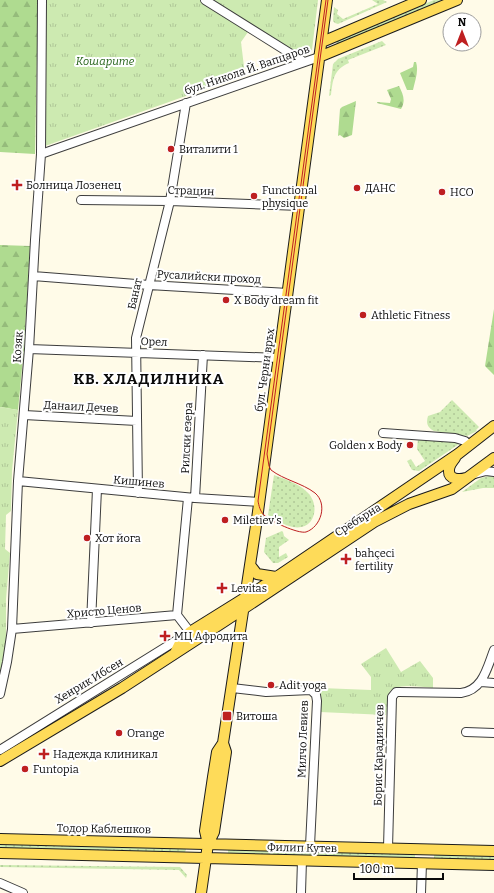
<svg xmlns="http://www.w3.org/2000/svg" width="494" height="893" font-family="Bitter,serif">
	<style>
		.grass { fill: url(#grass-dots) }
		.forest { fill: url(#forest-firs) }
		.park { fill: url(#park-tufts) }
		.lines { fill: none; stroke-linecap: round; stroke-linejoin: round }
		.minor-casing { stroke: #3d3d3d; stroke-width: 10 }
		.major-casing { stroke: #1b1b1b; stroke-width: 12 }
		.minor { stroke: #fff; stroke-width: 8 }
		.major { stroke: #fedb59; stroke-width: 10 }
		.tram { stroke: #be1f21; stroke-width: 1 }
		.poi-dot { fill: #be1f21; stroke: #fff; stroke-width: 1.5 }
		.labels { text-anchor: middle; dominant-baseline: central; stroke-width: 4; stroke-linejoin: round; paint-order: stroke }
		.park-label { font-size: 11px; font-style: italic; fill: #26631a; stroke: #fff }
		.street-label { font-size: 11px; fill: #0a0a0a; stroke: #fff }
		.poi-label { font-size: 11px; fill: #0a0a0a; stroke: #fff; text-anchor: start }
		.district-label { font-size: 15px; font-weight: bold; letter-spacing: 1px; fill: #0a0a0a; stroke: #fff }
	</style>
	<defs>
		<pattern id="grass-dots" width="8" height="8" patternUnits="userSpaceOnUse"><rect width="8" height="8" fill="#cdeab1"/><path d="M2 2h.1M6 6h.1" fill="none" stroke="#afc797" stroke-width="1.8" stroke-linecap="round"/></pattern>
		<pattern id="forest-firs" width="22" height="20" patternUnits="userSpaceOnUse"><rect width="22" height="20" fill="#afdb90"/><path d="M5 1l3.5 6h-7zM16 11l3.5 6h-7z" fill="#95bb7b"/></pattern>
		<pattern id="park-tufts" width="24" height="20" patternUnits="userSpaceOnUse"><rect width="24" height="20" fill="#cdeab1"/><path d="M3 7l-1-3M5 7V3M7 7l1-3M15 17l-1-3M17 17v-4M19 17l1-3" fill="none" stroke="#afc797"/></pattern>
	</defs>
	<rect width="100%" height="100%" fill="#fffbe8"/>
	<path class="grass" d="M372,0H383L387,2L338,24L335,23L333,21L334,7L338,10L337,14L343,19L378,4Z
		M434,0H443L342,42L338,44L336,43L338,40Z
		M382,41L386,45L348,60L349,63C333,70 333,80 331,95L329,96L333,64L338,59Z
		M452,400L479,427L476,430L477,431L467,436L434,431C427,427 426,423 428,416L440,412Z
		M418,439L462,442L419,471L412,470L407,461L411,459L416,467L425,461L417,449Z
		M274,475C284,479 298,483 307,492C321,505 315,531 293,527C285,526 275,519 268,515Z
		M489,476L494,477V488H483L462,492L481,478Z
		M282,531L283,532L284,536L289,540L279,547V557L286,553L288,557L278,563H273L264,552L266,538Z
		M0,844L186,847L185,853L0,850Z
		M228,849L415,853V860L228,855Z
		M434,854L494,855V862L434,860Z
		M0,865L180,867L187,875L186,878L179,870L0,867Z"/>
	<path class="forest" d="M0,0H38L35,154L0,152Z
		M414,62H416C419,71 415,81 413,90H407L400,73L413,67Z
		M399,86C403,94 406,101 401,109L377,103V102L390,103L391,99L387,90Z
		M356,101L352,135L344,138L340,135L338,136L340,109L342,107Z
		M0,245L30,246L24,348L18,410L0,407Z
		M494,309V375L485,366Z"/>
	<path class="park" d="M44,0H318L312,50L289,58L248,32L241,42L245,75L45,146Z
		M0,407L18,410L12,471L11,511L6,515L5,549L10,553L6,599V651L0,677Z
		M386,648L401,672L420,661L433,678V688C419,687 401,683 390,691L386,715L320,712L321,688L371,690V677L361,664Z"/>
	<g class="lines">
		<defs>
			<path id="minor" d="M205,0L304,62
				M41,154L319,57
				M81,200L170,201L300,206
				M33,276L149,285L288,293
				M29,349L279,358
				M24,415L137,421
				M383,433L455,438L465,441L470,445
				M475,474L486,471L494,472
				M18,481L195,498L259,502
				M138,493L136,338L170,201L186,103
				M195,498L203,355
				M177,615L188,498
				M91,623L97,489
				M12,629L177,615
				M481,682L494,683
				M232,688L266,692L311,690L316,695L317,701L310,846
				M0,694L7,662L12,629L18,481L29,349L35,240L41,154L42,0
				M466,732L494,733
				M0,750L190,632L177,615
				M388,848L392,697L396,692H399L461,693C483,690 487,668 494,650
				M0,883L23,893
				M301,893L302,860
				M421,893L422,863"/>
			<path id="major" d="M322,42L421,0
				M319,57L457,0
				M455,458C453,461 449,465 449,470C448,480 460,480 466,478
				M250,565L257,574L276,577
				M176,651L179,645L190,632L259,589L458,454L494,426
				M0,761L122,688L225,621L374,522L409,504L452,489L494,458
				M0,839L494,851
				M208,844L205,831L213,777L217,752L223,743
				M0,853L494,865
				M201,893L208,844L214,832L226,752L223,743L257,519L327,0"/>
		</defs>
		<use href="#minor" class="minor-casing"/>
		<use href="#major" class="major-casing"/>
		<use href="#minor" class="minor"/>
		<use href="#major" class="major"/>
		<path class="tram" d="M326,0L258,501C259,506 260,511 264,515C270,521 298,534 306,532C321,527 328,504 315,493C302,483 284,480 271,470L269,466L267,454L328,0"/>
	</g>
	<g class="poi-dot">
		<circle cx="171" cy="149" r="4"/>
		<path d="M15 179h4v4h4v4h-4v4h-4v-4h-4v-4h4z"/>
		<circle cx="357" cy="188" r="4"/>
		<circle cx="442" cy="192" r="4"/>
		<circle cx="254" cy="196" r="4"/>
		<circle cx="226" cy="300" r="4"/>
		<circle cx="363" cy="315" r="4"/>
		<circle cx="410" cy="445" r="4"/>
		<circle cx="225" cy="520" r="4"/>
		<circle cx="87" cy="538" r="4"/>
		<path d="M344 553h4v4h4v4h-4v4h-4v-4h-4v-4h4z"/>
		<path d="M220 582h4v4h4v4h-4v4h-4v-4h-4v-4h4z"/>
		<path d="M163 630h4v4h4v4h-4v4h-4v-4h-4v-4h4z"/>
		<circle cx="271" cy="685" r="4"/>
		<rect x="222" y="711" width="10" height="10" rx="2"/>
		<circle cx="119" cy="733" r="4"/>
		<path d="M42 748h4v4h4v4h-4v4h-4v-4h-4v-4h4z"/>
		<circle cx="25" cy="769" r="4"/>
	</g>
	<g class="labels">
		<g class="park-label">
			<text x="105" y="61">Кошарите</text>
		</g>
		<g class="street-label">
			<text transform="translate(247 70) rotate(-19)">бул. Никола Й. Вапцаров</text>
			<text transform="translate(191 191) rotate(2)">Страцин</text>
			<text transform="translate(209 277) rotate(3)">Русалийски проход</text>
			<text transform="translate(135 294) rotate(-77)">Банат</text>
			<text transform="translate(154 342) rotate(2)">Орел</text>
			<text transform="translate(18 347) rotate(-86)">Козяк</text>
			<text transform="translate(265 370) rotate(-82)">бул. Черни връх</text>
			<text transform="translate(81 407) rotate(3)">Данаил Дечев</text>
			<text transform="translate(187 438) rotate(-87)">Рилски езера</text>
			<text transform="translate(139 482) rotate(5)">Кишинев</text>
			<text transform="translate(358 520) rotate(-32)">Сребърна</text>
			<text transform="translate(104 611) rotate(-5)">Христо Ценов</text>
			<text transform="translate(89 681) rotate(-31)">Хенрик Ибсен</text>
			<text transform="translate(303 739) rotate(-88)">Милчо Левиев</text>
			<text transform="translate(379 755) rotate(-89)">Борис Карадимчев</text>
			<text transform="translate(104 829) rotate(1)">Тодор Каблешков</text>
			<text transform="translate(302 848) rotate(1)">Филип Кутев</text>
		</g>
		<g class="poi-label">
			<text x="179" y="149">Виталити 1</text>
			<text x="26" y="185">Болница Лозенец</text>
			<text x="365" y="188">ДАНС</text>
			<text x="262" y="190">Functional<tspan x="262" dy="13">physique</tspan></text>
			<text x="450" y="192">НСО</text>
			<text x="234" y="300">X Body dream fit</text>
			<text x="371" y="315">Athletic Fitness</text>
			<text x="402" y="445" text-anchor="end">Golden x Body</text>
			<text x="233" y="520">Miletiev's</text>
			<text x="95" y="538">Хот йога</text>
			<text x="355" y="553">bahçeci<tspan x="355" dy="13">fertility</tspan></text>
			<text x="231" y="588">Levitas</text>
			<text x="174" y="636">МЦ Афродита</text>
			<text x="279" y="685">Adit yoga</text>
			<text x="236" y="716">Витоша</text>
			<text x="127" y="733">Orange</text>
			<text x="53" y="754">Надежда клиникал</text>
			<text x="33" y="769">Funtopia</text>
		</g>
		<g class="district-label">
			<text x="149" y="379">КВ. ХЛАДИЛНИКА</text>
		</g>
	</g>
	<g transform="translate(462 32)"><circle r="19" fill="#ffffff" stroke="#9d9d9d"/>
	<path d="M0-3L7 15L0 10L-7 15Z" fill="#be1f21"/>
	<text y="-6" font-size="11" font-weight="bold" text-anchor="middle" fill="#0a0a0a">N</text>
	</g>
	<path d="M354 873v6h89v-6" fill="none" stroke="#0a0a0a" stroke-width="2"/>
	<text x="360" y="873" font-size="12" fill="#0a0a0a" stroke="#ffffff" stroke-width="3" paint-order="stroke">100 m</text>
</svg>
